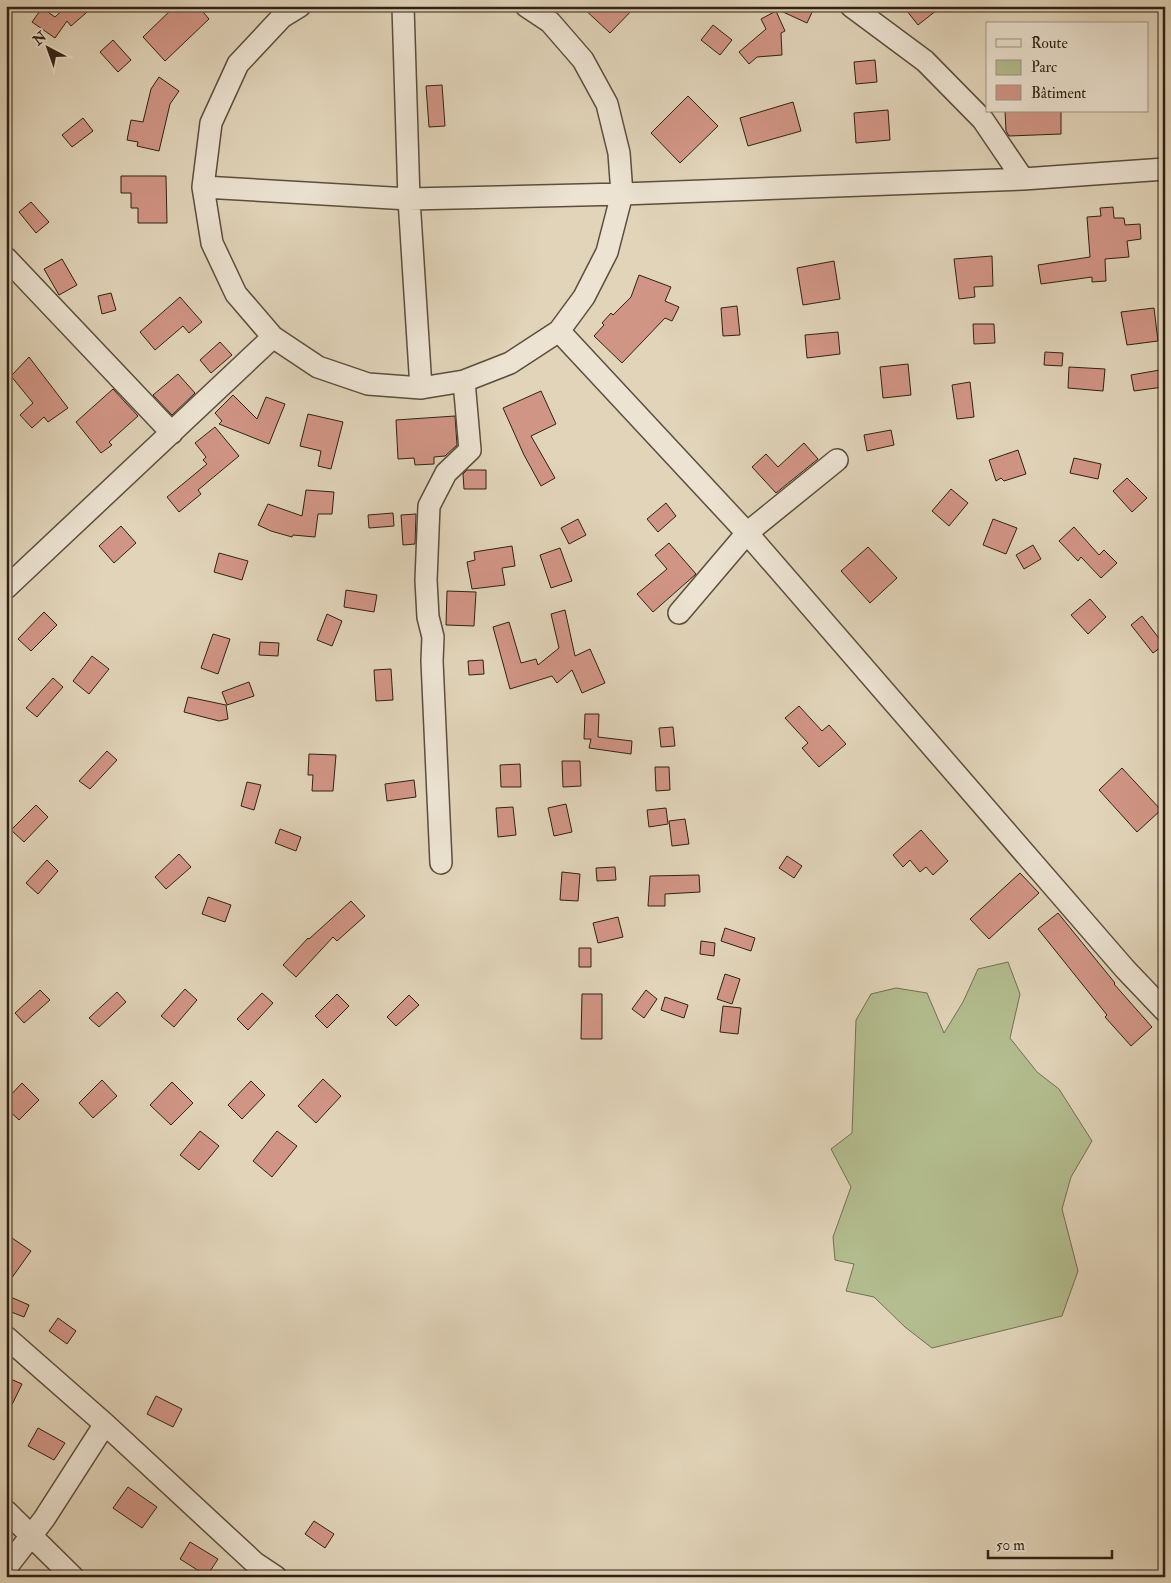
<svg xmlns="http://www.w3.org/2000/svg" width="1171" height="1583" font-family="'IM FELL Double Pica',serif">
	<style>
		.green { fill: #b3bd8f; stroke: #726f52 }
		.building { fill: #d19585; stroke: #302114 }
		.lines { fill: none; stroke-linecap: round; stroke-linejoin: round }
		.minor-casing { stroke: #5c4e3d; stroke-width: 24 }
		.minor { stroke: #ece3d2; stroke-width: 21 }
	</style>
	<rect width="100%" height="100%" fill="#e1d4b9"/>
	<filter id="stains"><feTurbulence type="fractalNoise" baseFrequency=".004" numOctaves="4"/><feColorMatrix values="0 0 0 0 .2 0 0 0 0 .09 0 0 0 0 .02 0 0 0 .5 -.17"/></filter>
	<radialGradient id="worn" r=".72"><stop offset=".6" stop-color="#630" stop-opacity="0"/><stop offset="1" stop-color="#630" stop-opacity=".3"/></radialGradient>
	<path class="green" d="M1008,962L1020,994L1010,1038L1037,1072L1059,1089L1092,1141L1071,1177L1062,1209L1078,1271L1062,1316L932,1348L905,1327L874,1297L846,1291L854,1264L835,1260L833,1237L851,1187L831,1149L852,1133L856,1020L871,994L896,988L927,993L944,1033L963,1002L978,969Z"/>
	<path class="building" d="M67,6H94L71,26L67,21L55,38L32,22L42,8L55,17Z
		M175,6H198L209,19L165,61L143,37Z
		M581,6H636L610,33Z
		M770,6H815L807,23Z
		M903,6H942L918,25Z
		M776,11L785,31L781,33L782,55L757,57L749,64L739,52L766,29L761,19Z
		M713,25L732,40L720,55L701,40Z
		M113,40L131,60L118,72L100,52Z
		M875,60L877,82L856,84L854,62Z
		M159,77L179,91L170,104L159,151L137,146L138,142L127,140L131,120L143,122L151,89Z
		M442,85L445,126L429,127L426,86Z
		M688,96L718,126L680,163L651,133Z
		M793,102L801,131L748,146L740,118Z
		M888,110L890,140L856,143L854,113Z
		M1005,111H1061V134L1009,136L1006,131Z
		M83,118L93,131L72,147L62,135Z
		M121,176H166L167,223H138V208H131V193H121Z
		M31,202L49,222L36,233L19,212Z
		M1113,207L1114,218H1124L1125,225L1140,224L1141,239L1127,241L1129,257L1105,259L1106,281L1092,282V277L1041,284L1038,265L1090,257L1087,217L1101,216L1100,208Z
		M992,256L993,286L974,287L975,297L959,299L954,259Z
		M62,259L77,285L59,295L44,269Z
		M834,261L840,299L803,305L797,268Z
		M639,275L671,287L665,301L679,307L672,321L665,318L622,363L594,336L604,325L602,323L611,313L613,315L631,297Z
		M111,293L116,310L102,314L98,296Z
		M180,297L202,322L189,333L183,326L155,350L140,332Z
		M737,306L740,335L723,336L721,308Z
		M1154,308L1158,341L1127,345L1121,312Z
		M973,324H994L995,343L974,344Z
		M838,332L840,354L807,358L805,335Z
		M220,342L232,355L211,373L200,360Z
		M1045,352L1063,353L1062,366L1044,365Z
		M29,357L68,408L48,422L44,417L32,428L20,415L33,403L11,376Z
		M908,364L911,395L883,398L880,367Z
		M1069,367L1105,369L1103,391L1068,388Z
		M1160,370L1163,387L1134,391L1131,375Z
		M178,374L195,393L172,415L153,395Z
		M970,382L974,417L957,419L952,385Z
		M113,389L138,416L109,442L112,445L101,453L76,422Z
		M541,391L556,424L531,436L555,478L541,486L524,455L503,408Z
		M233,395L257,419L266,397L285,404L269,444L219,424L222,421L215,413Z
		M308,414L343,422L331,469L318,466L321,451L300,446Z
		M455,416L457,445L445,456L434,457V464L415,465L414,458L398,459L396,420Z
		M215,427L239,456L198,490L201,494L179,512L167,497L207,464L203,460L206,457L195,443Z
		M891,430L894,445L867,451L864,435Z
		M804,443L818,459L776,493L752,467L766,454L778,467Z
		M1018,450L1026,474L1004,481L1001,478L996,481L989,460Z
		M1074,458L1101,464L1098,479L1070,473Z
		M467,470H486V489H464L463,474Z
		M1127,478L1147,498L1132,512L1113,491Z
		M951,489L968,503L949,526L932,511Z
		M306,490L334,492L332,514H318L315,537L293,535L292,537L271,531L258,525L268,504L302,516Z
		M666,503L676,516L658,532L647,519Z
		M393,513L394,526L369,528L368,515Z
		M416,514L415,544L403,545L401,515Z
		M578,519L586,535L569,544L561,528Z
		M993,519L1017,528L1006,554L983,545Z
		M121,526L136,543L114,563L99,546Z
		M1074,527L1099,555L1104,550L1117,563L1101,578L1081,557L1078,561L1059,541Z
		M669,543L696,574L653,612L637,594L667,569L655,555Z
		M1033,545L1041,559L1024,569L1016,555Z
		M512,546L515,566L502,568L505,585L472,589L467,562L475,560L474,552Z
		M868,547L897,578L870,603L841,571Z
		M560,548L572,581L551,588L540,555Z
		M219,553L248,561L242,580L214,572Z
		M346,590L377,595L374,612L344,607Z
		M447,591L476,592L474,626L446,625Z
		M1090,599L1106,617L1088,634L1071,615Z
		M565,610L575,656L590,649L605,683L582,693L572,670L557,683L552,676L510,689L493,627L509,622L521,663L536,659L538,665L559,648L551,614Z
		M44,612L57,625L31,651L18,639Z
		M327,614L342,621L332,646L317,640Z
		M1142,616L1164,645L1153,653L1131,625Z
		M213,634L230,639L218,674L201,668Z
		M260,642L279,643L278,656L259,655Z
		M92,656L109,669L89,694L73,681Z
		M483,660L484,674L469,675L468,661Z
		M391,669L393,700L376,701L374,670Z
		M53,678L63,687L37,717L26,708Z
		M249,682L254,696L227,705L222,692Z
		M188,697L226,705L228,719L219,721L184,712Z
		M799,706L822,731L829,725L846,744L819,767L802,748L808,743L785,718Z
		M585,714H599L598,737L632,741L631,754L589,748L591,739H584Z
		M673,727L675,746L661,747L659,728Z
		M107,751L117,760L90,789L79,781Z
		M309,754L336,755L333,791H312L313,775H308Z
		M562,761H580L581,786L563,787Z
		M520,764L521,787H501L500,765Z
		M655,767H669L670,790L656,791Z
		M1122,768L1161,810L1137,832L1099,790Z
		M414,780L416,797L387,801L385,784Z
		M247,782L261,785L254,810L241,806Z
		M566,804L572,832L554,836L548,808Z
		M36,805L48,817L24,842L11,830Z
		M513,807L516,835L498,837L496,808Z
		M666,808L668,824L649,827L647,810Z
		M685,819L689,844L672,846L669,821Z
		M280,829L301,837L296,851L275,843Z
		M921,830L948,861L933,875L926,867L920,872L910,860L903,867L893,855Z
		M179,854L191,867L166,889L155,877Z
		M787,856L802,866L794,878L779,868Z
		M47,860L58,871L38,894L26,883Z
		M615,867L616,880L597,881L596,868Z
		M562,872L580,874L578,901L560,900Z
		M1020,873L1039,893L989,939L970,919Z
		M699,875L700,892L665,894V906H648L650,876Z
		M208,897L231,905L225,922L202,914Z
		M351,901L365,916L337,941L333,937L296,977L283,965L308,938L309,939Z
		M1058,913L1115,983L1114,984L1152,1027L1131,1046L1105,1017L1107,1015L1038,929Z
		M618,917L623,937L598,943L593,923Z
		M725,928L755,938L751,951L721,941Z
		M701,941L715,943L714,956L700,954Z
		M579,948H591V967H579Z
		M725,974L740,979L732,1004L717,999Z
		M185,989L197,1000L174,1027L161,1016Z
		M40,990L50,1000L24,1023L15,1013Z
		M646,990L657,999L644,1018L632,1009Z
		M117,992L126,1002L99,1027L89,1018Z
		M262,993L273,1003L248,1030L237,1019Z
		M337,994L349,1006L327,1028L315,1016Z
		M582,994H602V1039H581Z
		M409,995L419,1005L396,1026L387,1017Z
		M665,997L688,1005L684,1018L661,1010Z
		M723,1006L741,1008L738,1034L720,1032Z
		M323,1079L341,1096L316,1123L298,1106Z
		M102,1080L117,1096L93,1118L79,1103Z
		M251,1081L265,1095L242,1119L228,1105Z
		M172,1082L193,1103L171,1125L150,1105Z
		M22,1083L39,1100L19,1120L6,1108V1100Z
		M200,1131L219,1146L199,1170L180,1155Z
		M277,1131L297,1146L272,1177L253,1161Z
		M12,1238L31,1251L6,1286V1245Z
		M6,1295L29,1305L24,1317L6,1310Z
		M58,1318L76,1331L67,1344L49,1331Z
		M6,1377L22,1384L6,1417Z
		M156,1396L182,1409L173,1427L147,1414Z
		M38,1428L65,1443L54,1460L28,1446Z
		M128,1487L157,1507L142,1528L113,1508Z
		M314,1521L334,1534L325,1548L305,1534Z
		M190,1542L218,1559L207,1576L180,1559Z"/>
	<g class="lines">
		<defs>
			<path id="minor" d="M300,6L282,17L238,64L211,123L203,187L212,243L236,294L273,337L318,367L368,384L421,388L464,381L510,363L559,331L584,297L607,252L622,194L619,153L607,104L583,60L550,22L526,6
				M403,6L409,199L421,388
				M851,6L925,61L983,120L1023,179
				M203,187L409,199L622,194L1023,179L1165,169
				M6,258L172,433
				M559,331L747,533L1125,969L1165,1011
				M6,588L273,337
				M679,613L747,533L837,460
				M441,863L432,661L433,637L428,617L426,580L429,506L446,473L470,450L464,381
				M6,1337L105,1424L255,1563L276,1577
				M6,1511L73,1577
				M6,1568L44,1519L105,1424"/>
		</defs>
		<use href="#minor" class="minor-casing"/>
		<use href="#minor" class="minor"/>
	</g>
	<rect width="1171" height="1583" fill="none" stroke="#e1d4b9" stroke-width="25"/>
	<rect x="8" y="8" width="1156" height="1568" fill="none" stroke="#302114" stroke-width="2.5"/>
	<rect x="12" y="12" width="1146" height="1558" fill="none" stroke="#302114"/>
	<rect x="986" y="22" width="162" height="90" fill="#ece3d2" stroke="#a19586"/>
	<rect x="996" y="39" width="25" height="8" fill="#ece3d2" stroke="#a19586"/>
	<text x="1031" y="48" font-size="15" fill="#302114">Route</text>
	<rect x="996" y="60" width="25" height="15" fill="#b3bd8f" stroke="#a19586"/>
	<text x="1031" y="72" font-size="15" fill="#302114">Parc</text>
	<rect x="996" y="85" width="25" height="15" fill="#d19585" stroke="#a19586"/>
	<text x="1031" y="98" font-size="15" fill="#302114">Bâtiment</text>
	<g transform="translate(48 48) rotate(319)" stroke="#ece3d2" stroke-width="4" paint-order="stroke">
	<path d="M0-4L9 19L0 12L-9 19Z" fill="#302114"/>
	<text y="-8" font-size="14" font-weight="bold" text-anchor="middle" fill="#302114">N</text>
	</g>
	<path d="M988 1550v8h124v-8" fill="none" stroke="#302114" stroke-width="2.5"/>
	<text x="996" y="1550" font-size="15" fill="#302114" stroke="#ece3d2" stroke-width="4" paint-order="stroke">50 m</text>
	<rect width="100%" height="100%" filter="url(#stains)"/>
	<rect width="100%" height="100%" fill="url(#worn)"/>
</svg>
